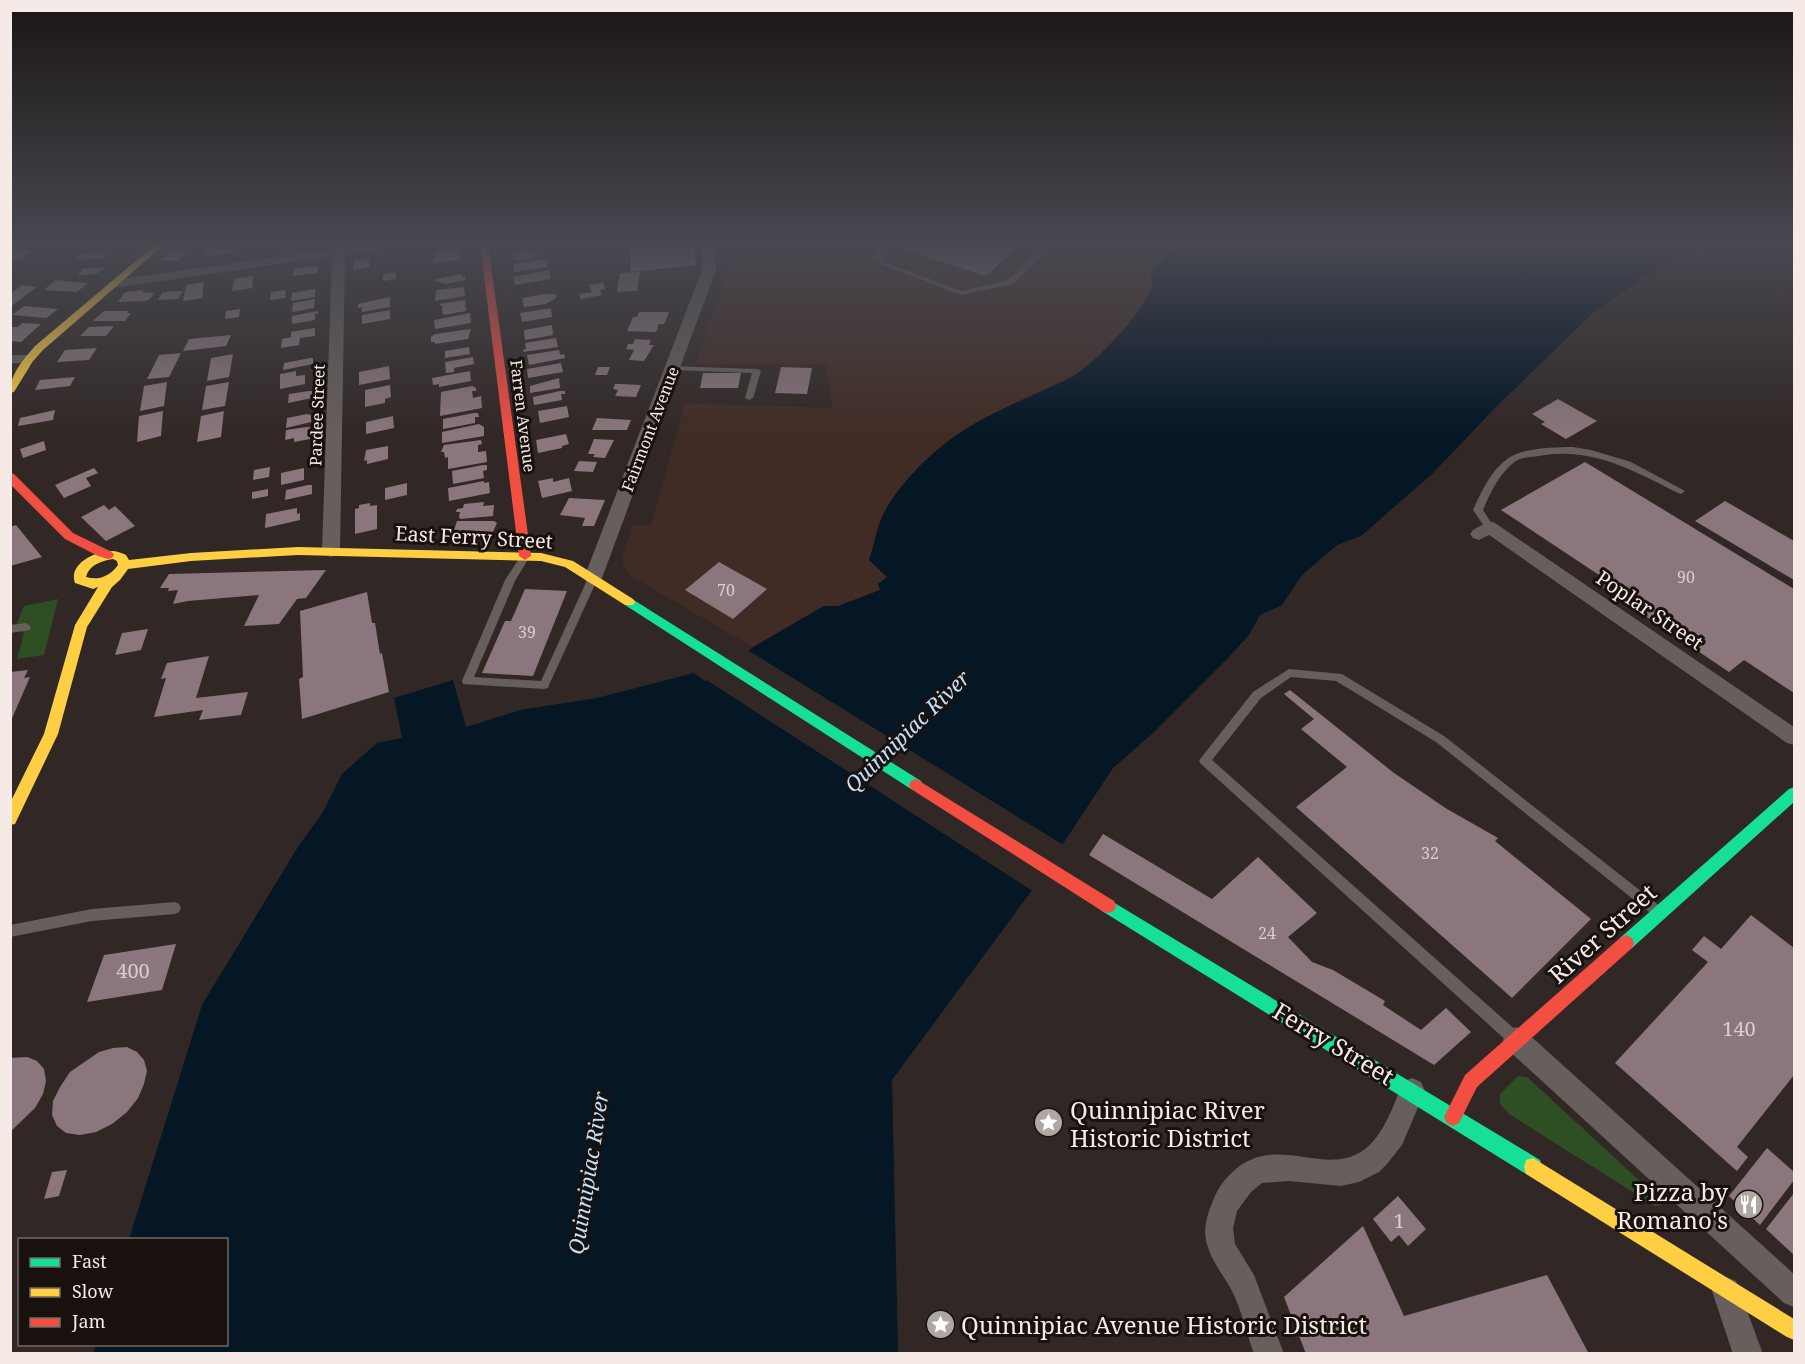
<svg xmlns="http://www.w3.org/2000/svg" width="1805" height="1364" font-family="'Noto Serif',serif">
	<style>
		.built { fill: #412c25 }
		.green { fill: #2e4e24 }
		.water { fill: #051625 }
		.pier { fill: #312825 }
		.building { fill: #8a767c }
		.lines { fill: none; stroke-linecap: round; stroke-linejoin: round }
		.lane { fill: #675f5c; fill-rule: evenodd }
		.street { fill: #675f5c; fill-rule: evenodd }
		.fast { fill: #16e098; fill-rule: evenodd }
		.slow { fill: #ffcf43; fill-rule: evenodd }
		.jam { fill: #f24e42; fill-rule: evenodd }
		.labels { text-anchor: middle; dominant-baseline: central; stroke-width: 6; stroke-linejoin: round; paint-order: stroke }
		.far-street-label { font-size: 16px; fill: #f5eae6; stroke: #18110e }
		.number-label { font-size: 16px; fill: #dacdcc }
		.street-label { font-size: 20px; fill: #f5eae6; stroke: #18110e }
		.near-number-label { font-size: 20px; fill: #dacdcc }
		.water-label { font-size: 21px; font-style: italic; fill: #bee0ff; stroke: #18110e }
		.near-street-label { font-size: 24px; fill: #f5eae6; stroke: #18110e }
		.near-poi-label { font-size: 24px; fill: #f5eae6; stroke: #18110e; text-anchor: start }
	</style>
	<rect width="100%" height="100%" fill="#312825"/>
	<path class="built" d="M731,244H1181L1151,272L1152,288L1144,301L1126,328L1090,363L1073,376L1026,397L950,439L910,476L882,516L869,560L887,578L880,590L838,606H824L753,647L631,576L625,569L622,559L633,525L651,526L685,403L832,408L826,364H695L733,260Z"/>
	<path class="green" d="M58,599L44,655L17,659L24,633L15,628L24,606Z
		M1518,1076L1527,1077L1653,1193L1660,1200L1661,1205L1655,1206L1509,1114L1500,1104V1094Z"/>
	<path class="water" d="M1181,244H1708L1685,258L1679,256L1636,281L1638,282L1596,310L1496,407L1432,474L1361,536L1337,545L1302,575L1282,605L1260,615L1249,635L1227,659L1152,734L1113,768L1033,889L892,1080L898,1353L93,1354L96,1345L226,1344V1240L129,1239L202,1005L296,850L323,812L342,774L377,743L402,738L394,698L453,680L466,727L520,710L597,698L694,673L705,681L717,679L753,647L824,606H838L880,590L878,584L887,577L869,560C874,546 876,530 882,517C894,490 927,456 951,439C988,412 1032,397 1072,377C1095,364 1141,314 1151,290C1153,285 1151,278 1151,272Z"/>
	<path class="pier" d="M746,649L1065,846L1034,892L705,679L715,676Z"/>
	<path class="building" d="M216,244H220V247L236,245L235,253L204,257L207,246Z
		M510,244H535L536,246L511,250Z
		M629,244H694L696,265L631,272Z
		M904,244H1021L986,276L899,248Z
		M10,248L22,249H34L20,260L10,259Z
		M173,249L189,250L178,261L162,260Z
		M459,250L460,259L433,264L435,252Z
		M532,250V253L537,252V256L533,258L515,261V258L512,259L514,252Z
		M108,252L103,258L75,260L82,253Z
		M370,258L369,267L353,270L354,261Z
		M547,259L548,267L514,272L513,264Z
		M316,266L318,267L317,273L293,276L294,269Z
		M83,268H105L96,274L78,275Z
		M549,270L551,279L515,285L513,277Z
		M396,272V279L383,281V274Z
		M640,272L637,291L617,292L620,273Z
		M461,274L462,277L465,276L466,280L445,284L436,281V279Z
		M253,276L252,288L232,291L234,279Z
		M55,280L88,283L77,292L44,290Z
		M204,282L202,298L183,301L186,285Z
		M603,283L605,289L600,290L602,295L581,299L579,294L592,292L589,285Z
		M22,285L37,287L10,307V294Z
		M464,287L465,296L435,301L436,290Z
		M315,289V297L291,301L292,293Z
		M143,290L142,292L154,293L150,299L145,301L118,302L125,292Z
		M286,290L285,298L270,300L271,292Z
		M183,291L178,299L158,300L163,292Z
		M545,294H556V298L546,304L524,307L522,298Z
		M390,297V307L362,312V307L358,308V304L362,303Z
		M315,299L314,308L292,312L293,303Z
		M465,300L466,311L443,315L442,306L439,304Z
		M24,306L58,309L46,318L12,315Z
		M551,308L552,317L522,322L520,313Z
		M240,309L239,317L225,319L226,311Z
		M390,310V319L362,324V315Z
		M104,311H129L127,313H131L125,321H93Z
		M318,311V314H315V320L292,324V316Z
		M639,312H669L668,315L664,324H659L656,332L627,331L633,317H637Z
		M470,313L471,323L435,329L434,320Z
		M22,323L41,324L21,342L10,341V327H18Z
		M552,325L553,335L525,340L524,330Z
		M114,326L106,336H80L89,327Z
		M315,328V336L300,338L299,345L281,348L282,339L291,337V332Z
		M471,329L468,339L435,344V342H431V337L435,334Z
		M231,335L226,346L183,351L189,339Z
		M556,338L558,347L523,352V350L526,349L525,343Z
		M635,339L651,340L649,345H654L644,361L629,360L634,350L626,349L628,344H633Z
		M469,347L470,354L445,358V351Z
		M97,348L89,360L57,362L65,350Z
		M559,350L560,355L564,354L565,358L529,365L527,355Z
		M181,353L169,377L147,379L159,355Z
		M233,354L229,377L207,381L211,358Z
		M473,357L474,364L454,368V372L446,373L445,362Z
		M310,358H313V364L283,370L284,363Z
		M561,363L563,372L528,378L527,369Z
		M389,366L390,379L359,385V372Z
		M598,367H610L607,375H595Z
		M781,367L812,368L807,394L775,393Z
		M296,371V376L305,375V384L280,389V374Z
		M470,371L471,381L439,387V384L433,385L432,378Z
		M703,373H741L738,388H700Z
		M75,377L70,386L35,390L40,380Z
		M559,378L560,388L530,393V386Z
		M167,382L164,406L140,411L144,386Z
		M229,382L225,406L202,410L206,386Z
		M615,384H621L641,385L636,397L615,396L618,390L613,389Z
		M390,385L391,397L385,399V403L365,407V390Z
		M472,386L476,388V391H472L473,398L481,396L482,408L440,416L441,392Z
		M309,391H312V398L288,403L289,394Z
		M560,391H565V394H561L562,400L534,405L533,397Z
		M1558,399L1597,421L1566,439L1541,424L1545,422L1532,414Z
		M567,406L569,417L540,423L538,411Z
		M55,410L53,420L18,426L20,418Z
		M163,411L161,436L137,442L139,416Z
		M224,411L221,437L197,442L201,416Z
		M474,413H478L479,417H475V423L443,429V419Z
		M307,414L311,415V422L286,428L287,418Z
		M393,416L394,428L366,434V422Z
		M597,418L631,420L627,430H592Z
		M479,424L484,427V436L442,443V432Z
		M307,427H310V439L294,442V438L285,440L286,430Z
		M566,434L569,444L562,446V448L538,453L536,440Z
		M594,439L614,440L605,458L593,457L595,454H588Z
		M481,440L482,444L478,445V452L486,451L487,462L448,469V457L445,458L444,452H441L444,445Z
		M44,441L46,450L23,458L20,449Z
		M388,446V459L367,464V460L364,461L366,450Z
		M579,461L597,462L593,472L574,471Z
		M1585,462L1794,589V693L1744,660L1729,672L1598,584L1605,579L1501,510Z
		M483,465H487V470L483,471L484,478L453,484L452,471Z
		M270,467L269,477L253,480L254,470Z
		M94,468L98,473L86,478L91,486L64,498L55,485Z
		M304,468V480L281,485V473Z
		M553,478V482L569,478L572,491L542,498L538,481Z
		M484,481V483L489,482L490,493L449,501L448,488Z
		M407,483V495L385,500V488Z
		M308,485H312V494L285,500L286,490Z
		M268,489V496L252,499V492Z
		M569,498L605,500L594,526H582L585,518L560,515Z
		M1725,501L1794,541V580L1695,521Z
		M484,502L483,506L494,505L493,516L460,519L459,517L460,512H456L457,509L463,508L464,504Z
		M370,503V506L377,505V529L355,534V509L359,508V505Z
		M104,505L109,510L115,506L135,526L106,541L81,517Z
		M297,508V514L300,513V520L265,528L266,514Z
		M457,521H494L497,523L491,536L455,535L457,530H454Z
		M16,525L42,557L10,566V527Z
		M719,562L767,589L733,619L685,590Z
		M326,570L306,598L297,599L279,624L244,626L259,595L188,601L173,604L178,590L168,591L169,588H160L169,574Z
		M525,589L567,591L533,676L482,673L505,621H511Z
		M367,592L372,623H375L380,654L382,653L389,692L302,719L299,679L303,677L300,611Z
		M148,629L141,650L115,655L122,633Z
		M209,656L196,698L248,692L241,715L199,720L203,710L154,717L166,678L161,679L167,663Z
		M28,670L24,678L30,677L10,723V672Z
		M1290,690L1394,773L1447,809L1498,838L1495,841L1591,919L1512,998L1296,807L1347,767L1301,729L1314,719L1284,694Z
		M1103,834L1212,899L1258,857L1317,913L1288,937L1312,962L1333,970L1385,1001L1383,1005L1421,1030L1446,1008L1471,1032L1434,1065L1089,855Z
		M1751,915L1794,948V1075L1737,1147L1748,1157L1737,1171L1615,1063L1708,962L1692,950L1704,936L1721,949Z
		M176,944L162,990L87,1002L104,955Z
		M127,1047L137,1052L144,1060L147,1071L144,1084L138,1098L127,1112L112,1124L96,1132L80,1135L66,1133L57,1126L52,1115L53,1101L60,1087L70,1072L99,1052L113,1048Z
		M27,1057L37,1061L44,1069L46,1081L43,1094L35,1108L10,1132V1058Z
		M1767,1148L1794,1172V1180L1760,1225L1729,1196Z
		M67,1170L59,1196L44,1199L52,1172Z
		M1794,1193V1255L1766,1229Z
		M1398,1196L1426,1229L1408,1246L1399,1235L1391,1242L1373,1219Z
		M1363,1226L1404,1316L1547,1275L1589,1354H1306L1284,1297Z"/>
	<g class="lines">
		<path class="lane" d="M875,244H881L880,253L887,263L962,291L1008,280L1047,244H1054L1013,284L961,295L882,265L874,253Z
			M669,366L757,369L761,371L753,398L749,400L745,398L752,373L672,370L668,368Z
			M1573,447L1591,450L1631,462L1685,491L1681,494L1678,493C1633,470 1590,446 1539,456C1531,457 1523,457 1516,461C1500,472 1490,493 1483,510L1494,527L1489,530L1486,529L1473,510C1481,492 1493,466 1512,456C1527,448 1555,447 1573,447Z
			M525,553L530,556L515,581L474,677L541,681L588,578L593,575L596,576L598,578L549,685L548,688L544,689L463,684L462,681L505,580L522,554Z
			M26,623L31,627L30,630L10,633V625Z
			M1289,669L1342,674L1444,736L1661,907L1663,911L1661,915L1657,917L1653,915L1436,742L1336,681L1291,677L1261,698L1212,760L1519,1033L1521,1038L1519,1043L1514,1045L1509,1043L1201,764L1199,761L1201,758L1253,692Z
			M175,902L179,904L181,908L179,912L175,914L92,921L10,937V925L92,909Z"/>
		<path class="street" d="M333,244H345V247L397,244L391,248L345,254L340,551L337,555L331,557L325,555L322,551L332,256L114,288L107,284L114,280L332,249Z
			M702,244H714L716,270L602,578L599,583L593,584L587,583L584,578L702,270Z
			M10,355H29L36,359L29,363H10Z
			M1489,521L1495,523L1794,727V745L1787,743L1489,535L1479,540L1473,538L1470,534L1473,530Z
			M1516,1027L1525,1031L1794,1274V1307L1784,1303L1507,1049L1503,1040L1507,1031Z
			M1412,1078L1421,1082L1425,1091L1402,1145L1387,1164L1379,1172L1359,1182L1341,1186L1289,1181L1262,1183L1251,1192L1237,1211L1233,1228L1235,1244L1254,1275L1284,1354H1254C1247,1334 1242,1312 1233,1293C1224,1275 1210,1260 1206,1240C1203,1225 1209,1210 1215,1196C1220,1184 1230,1173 1241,1165C1280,1139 1321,1172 1357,1154C1382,1142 1393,1106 1403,1082Z
			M1726,1277L1736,1281L1763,1354H1733L1712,1291L1716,1281Z"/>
		<path class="fast" d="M629,597L921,781L923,785L921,789L916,791L911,789L625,605L623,602L625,599Z
			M1794,787V802L1632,948L1626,951L1620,948L1618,943L1620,938L1789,789Z
			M1108,899L1540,1160L1542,1167L1540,1174L1533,1176L1526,1174L1102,911L1100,906L1102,901Z"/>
		<path class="slow" d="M156,244H165L43,350L33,361L14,392L10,393C10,374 23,360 35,346Z
			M298,547L541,553L573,561L633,599L635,602L633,605H625L565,567L541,561L298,555L191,561L128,569L120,580L112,587L87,627L58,734L15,824L10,825V803L44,734L75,625L98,587L93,589L75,583C68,564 95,551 112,551C116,551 122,553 126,555L129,560L191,553ZM113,559L117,561L118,565C110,576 99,581 86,577C89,565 101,561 113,559Z
			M1533,1158L1794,1319V1340L1787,1337L1526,1174L1524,1167L1526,1160Z"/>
		<path class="jam" d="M480,244H488L531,556L525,560L519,556Z
			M10,473L14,474L73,533L112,552L114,555L112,558L108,559L98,556L65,539L10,484Z
			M916,779L1114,901L1116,906L1114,911L1108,913L1102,911L911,789L909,785L911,781Z
			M1626,935L1632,938L1634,943L1632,948L1477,1087L1459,1123L1453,1126L1447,1123L1444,1117L1465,1075L1620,938Z"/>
	</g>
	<linearGradient id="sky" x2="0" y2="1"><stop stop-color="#1b1614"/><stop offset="0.56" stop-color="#484851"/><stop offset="1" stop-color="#484851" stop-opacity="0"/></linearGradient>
	<rect width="1805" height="435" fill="url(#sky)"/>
	<defs>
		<symbol id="sight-disc" viewBox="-11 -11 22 22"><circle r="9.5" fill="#b0a6a2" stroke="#18110e"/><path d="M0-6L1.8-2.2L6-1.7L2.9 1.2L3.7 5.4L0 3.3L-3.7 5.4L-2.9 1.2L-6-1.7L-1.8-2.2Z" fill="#fff"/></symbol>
		<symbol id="restaurant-disc" viewBox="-11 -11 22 22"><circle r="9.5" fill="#b0a6a2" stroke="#18110e"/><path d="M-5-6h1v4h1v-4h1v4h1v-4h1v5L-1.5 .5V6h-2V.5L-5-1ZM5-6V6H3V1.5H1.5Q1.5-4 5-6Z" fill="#fff"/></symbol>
	</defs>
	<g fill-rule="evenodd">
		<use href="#sight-disc" x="1032" y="1106" width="33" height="33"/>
		<use href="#restaurant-disc" x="1732" y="1188" width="33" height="33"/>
		<use href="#sight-disc" x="924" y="1308" width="33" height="33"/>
	</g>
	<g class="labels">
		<g class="far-street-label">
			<text transform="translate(317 415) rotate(-88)">Pardee Street</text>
			<text transform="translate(523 416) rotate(83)">Farren Avenue</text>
			<text transform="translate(650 429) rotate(-69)">Fairmont Avenue</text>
		</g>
		<g class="number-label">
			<text x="1686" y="577">90</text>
			<text x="726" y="590">70</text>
			<text x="527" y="632">39</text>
			<text x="1430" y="853">32</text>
			<text x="1267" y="933">24</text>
		</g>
		<g class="street-label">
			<text transform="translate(474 537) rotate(3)">East Ferry Street</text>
			<text transform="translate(1650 610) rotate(34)">Poplar Street</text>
		</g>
		<g class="near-number-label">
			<text x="133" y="970">400</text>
			<text x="1739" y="1028">140</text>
			<text x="1399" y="1220">1</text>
		</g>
		<g class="water-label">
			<text transform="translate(907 731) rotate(-44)">Quinnipiac River</text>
			<text transform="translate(588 1173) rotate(-81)">Quinnipiac River</text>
		</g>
		<g class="near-street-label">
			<text transform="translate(1602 933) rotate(-42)">River Street</text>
			<text transform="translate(1334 1043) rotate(31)">Ferry Street</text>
		</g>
		<g class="near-poi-label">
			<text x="1070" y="1109">Quinnipiac River<tspan x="1070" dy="28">Historic District</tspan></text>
			<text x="1728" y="1191" text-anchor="end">Pizza by<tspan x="1728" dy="28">Romano's</tspan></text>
			<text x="961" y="1324">Quinnipiac Avenue Historic District</text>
		</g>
	</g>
	<rect width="1805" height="1364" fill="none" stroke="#f5eae6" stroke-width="24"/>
	<rect x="18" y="1238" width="210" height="108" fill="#18110e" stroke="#706864" stroke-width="1.5"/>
	<rect x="30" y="1258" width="30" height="9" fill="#16e098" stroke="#706864" stroke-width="1.5"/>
	<text x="72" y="1268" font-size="18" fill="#f5eae6">Fast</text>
	<rect x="30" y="1288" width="30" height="9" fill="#ffcf43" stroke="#706864" stroke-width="1.5"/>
	<text x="72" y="1298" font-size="18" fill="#f5eae6">Slow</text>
	<rect x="30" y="1318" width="30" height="9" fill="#f24e42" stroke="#706864" stroke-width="1.5"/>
	<text x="72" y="1328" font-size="18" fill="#f5eae6">Jam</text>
</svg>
